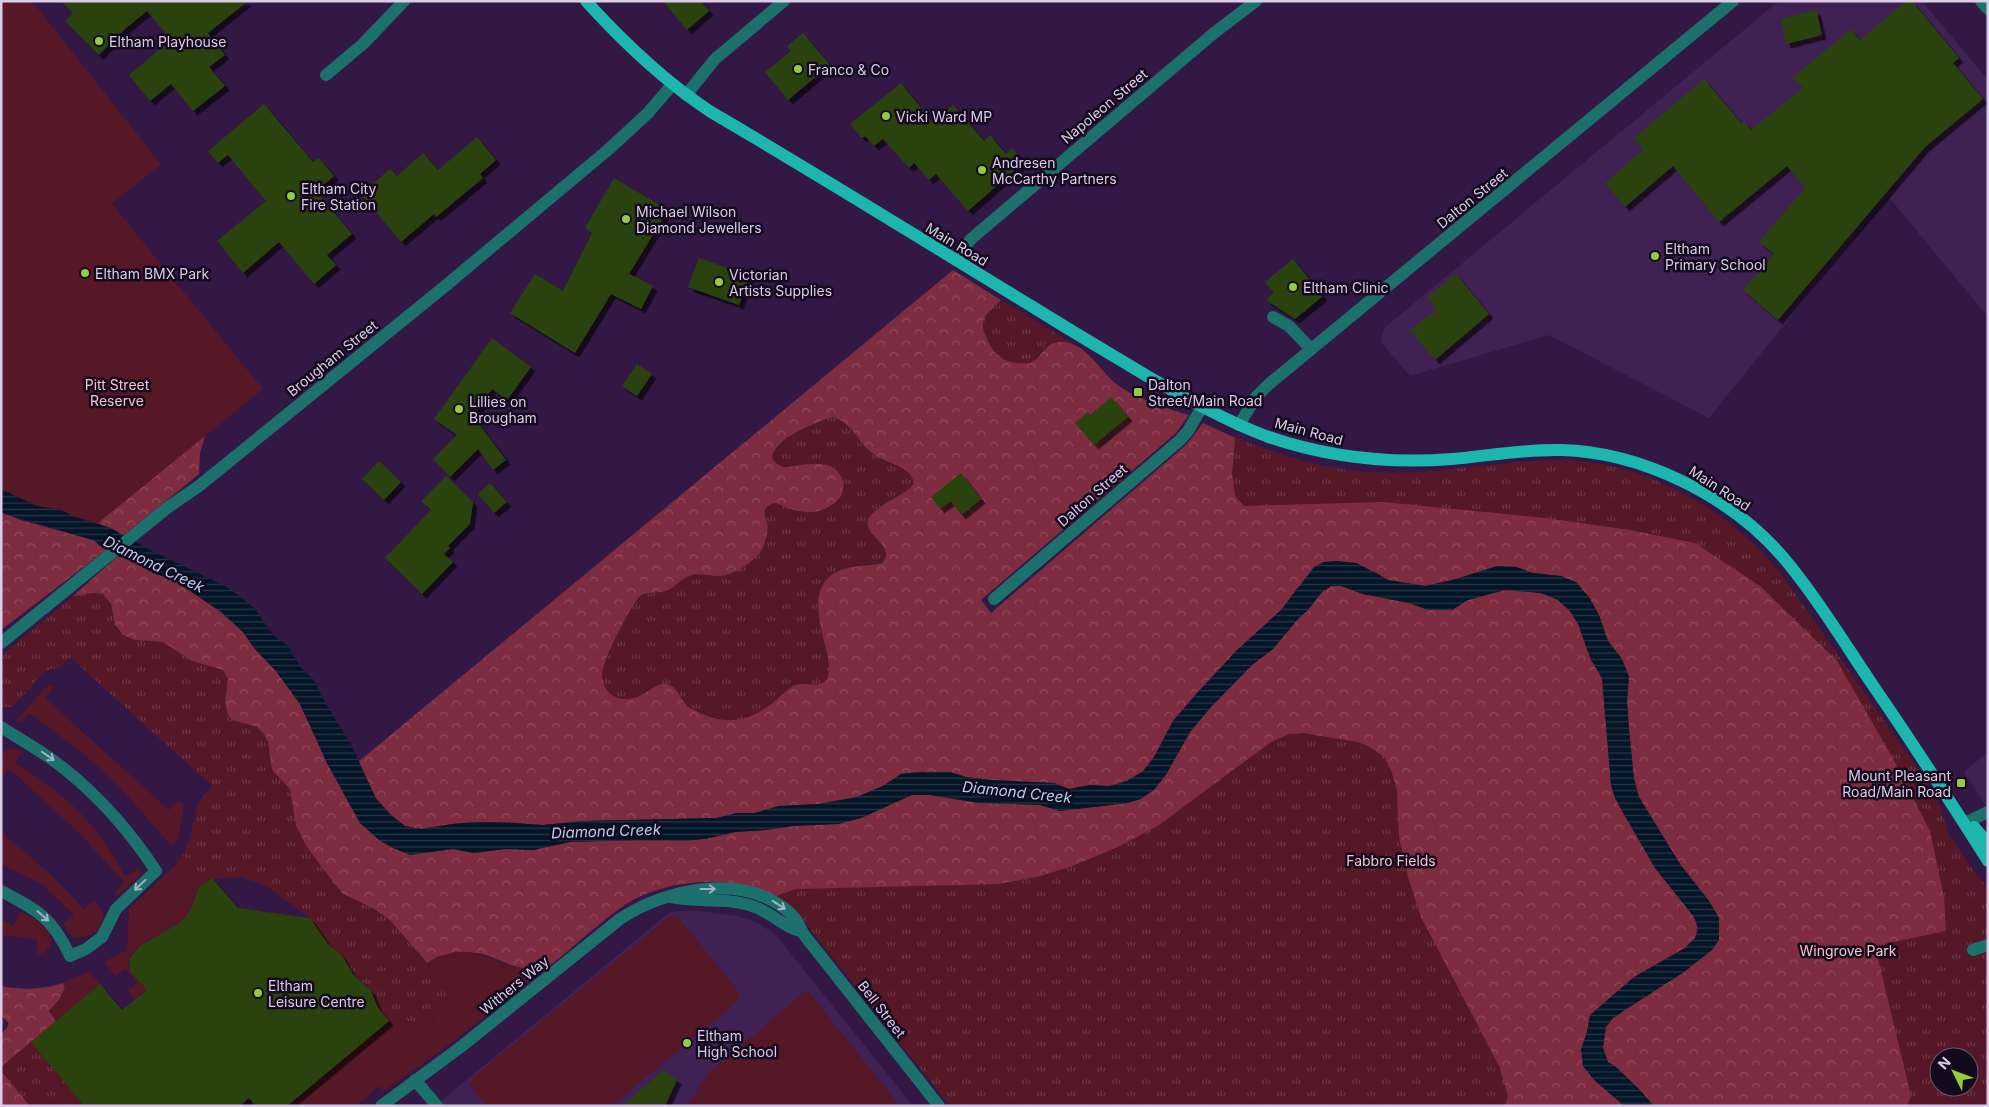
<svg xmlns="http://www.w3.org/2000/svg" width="1989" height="1107" font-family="Inter,sans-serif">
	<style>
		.built { fill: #402154 }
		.grass { fill: url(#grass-tufts); fill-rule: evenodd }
		.forest { fill: url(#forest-crowns); fill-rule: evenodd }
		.garden { fill: #561727 }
		.water { fill: url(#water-rules) }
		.building { fill: #2c420b; filter: url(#shadow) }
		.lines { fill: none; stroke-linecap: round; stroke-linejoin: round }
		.minor { stroke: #1d716c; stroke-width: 12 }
		.major { stroke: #1cb6ae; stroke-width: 12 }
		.oneway { stroke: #a2b1c3 }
		.poi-dot { fill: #92cd3e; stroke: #150a1d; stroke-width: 2 }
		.labels { text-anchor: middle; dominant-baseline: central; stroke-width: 5; stroke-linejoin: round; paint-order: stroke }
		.poi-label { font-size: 14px; fill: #dbcce8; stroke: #150a1d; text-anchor: start }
		.street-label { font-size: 14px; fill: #dbcce8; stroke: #150a1d }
		.park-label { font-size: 14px; fill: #f5c4ca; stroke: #150a1d }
		.water-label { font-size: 15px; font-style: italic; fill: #b1d0f1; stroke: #150a1d }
	</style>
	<defs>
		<pattern id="grass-tufts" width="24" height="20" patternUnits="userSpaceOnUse" patternTransform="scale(1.25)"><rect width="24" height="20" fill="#561727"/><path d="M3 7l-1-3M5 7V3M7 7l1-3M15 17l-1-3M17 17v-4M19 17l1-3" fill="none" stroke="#6e3846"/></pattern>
		<pattern id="forest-crowns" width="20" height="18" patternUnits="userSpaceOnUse" patternTransform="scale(1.25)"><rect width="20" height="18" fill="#7e2d40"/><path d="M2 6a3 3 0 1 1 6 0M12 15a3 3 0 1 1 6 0" fill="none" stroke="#904a5c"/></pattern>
		<pattern id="water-rules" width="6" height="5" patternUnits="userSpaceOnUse" patternTransform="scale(1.25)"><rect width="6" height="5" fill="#031527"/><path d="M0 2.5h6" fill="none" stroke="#273646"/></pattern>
		<filter id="shadow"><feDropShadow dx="4.5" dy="4.5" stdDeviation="0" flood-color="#0009"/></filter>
	</defs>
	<rect width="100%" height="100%" fill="#331845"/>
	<path class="built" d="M1779,1H1922L1988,80V317L1888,196L1709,418L1549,335L1410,376L1381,342L1384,328Z
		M1988,752V809L1964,772Z
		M693,910L737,916L757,922L776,935L913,1106H435L670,912Z"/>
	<path class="grass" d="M1001,300L1072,343C1061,341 1050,343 1042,351C1037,355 1036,360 1030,363C1009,365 995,360 987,339C984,333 981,327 983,321C986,312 995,306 1001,300Z
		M832,417C849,420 859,442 872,453C885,464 912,465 914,484L909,489L877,509L871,532C905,566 877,563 848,567L826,653L830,668V674L827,680L821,684H798L791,687L763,710L751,717L738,720H722L688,708L672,686C668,686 661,684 657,686C642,691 635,706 615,697C606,694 601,681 602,672C605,658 631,602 642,595C648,592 655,594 661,592C672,588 679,579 691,576C703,572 719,576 732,573L767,525C764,512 764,498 782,506L822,464L783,467L777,464L772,458C774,439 815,423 832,417Z
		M1203,423C1254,446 1301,465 1357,471C1425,478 1490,461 1557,460C1643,459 1733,511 1784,578L1927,782L1940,806L1949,835L1973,870L1988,888V1106H950L795,910C760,885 729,876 685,884L968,587L992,613L1187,444ZM1939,1057H1969V1087H1939Z
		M93,593L103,594L109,600L116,629L123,635L135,640L163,642L192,661L223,670L228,679L225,703L228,715L232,720L257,727L264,734L268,742L272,770L290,789L296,825L305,844L315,858L342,893L381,913L395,924L451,994L427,1027L383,1014L373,1002L375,1000L367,986L353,974L342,956L323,939L310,918L265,885L240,877L213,879L199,887L192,860L182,856L190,838L198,803L212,786L70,657L60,668L50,669L42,674L13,707H1V656L73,596Z
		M31,1042L84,1106H30L1,1071V1067Z"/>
	<path class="forest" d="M953,270L1001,300C995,306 986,312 983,321C982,327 984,333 987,339C995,359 1009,365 1030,363C1043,357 1043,343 1061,342C1083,340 1100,370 1115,383C1132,397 1168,409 1189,415L1176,433L981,600L991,613L1187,444L1203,423L1235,438L1232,473L1235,496L1244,506L1383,502L1545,518L1630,530L1695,543L1760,586L1837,661L1891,755L1930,831L1944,897L1946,931L1875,946L1911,1096L1907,1106H1654L1616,1067L1608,1062L1603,1048L1606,1027L1613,1018L1628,1008L1684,972L1712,950L1719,918L1709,901L1680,864L1639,797L1634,779L1629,729L1627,701L1629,677L1622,659L1608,641L1599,615L1589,597L1579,586L1561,576L1533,573L1516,567L1497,566L1456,579L1425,586L1388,580L1374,571L1297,588L1282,609L1236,651L1173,721L1154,757L1143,771L1127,781L1109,786L1090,785L1069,789L1054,783L991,780L966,777L950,772H918L901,774L883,786L857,797L818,804L779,806L754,813H736L717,818L584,821L542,825L501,822H477L452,824L421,829L405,826L391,815L376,798L358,762ZM832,417C849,420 859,442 872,453C885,464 912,465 914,484C903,497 874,505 868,520C863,536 898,546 882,563C866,567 850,564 835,573C792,598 848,670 822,683C813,687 802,681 793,686C786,690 781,696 775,701C746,724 725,726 692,709C680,704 680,686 666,684C654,682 642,701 624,699C610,698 602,687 602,674C603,659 630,607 640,596C648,591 657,594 666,591C676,587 681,578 692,575C700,573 710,576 718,576C733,575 745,567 755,558C764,550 769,535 767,523C766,518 763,512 766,508C767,507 771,504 772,504C776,502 779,505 783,506C800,513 817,516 833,504C838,500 843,496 843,489C844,483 842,476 838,472C825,457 799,467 783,467L777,464L772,458C774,438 815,423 832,417Z
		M210,420L200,453L199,474L124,535L95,522L1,489V452Z
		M1,512L20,520L93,540L106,550L1,630Z
		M118,556L133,561L153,573L174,580L221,612L243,632L255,649L276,671L300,704L327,763L360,823L379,840L393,848L429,852L453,849L474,853L505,849L533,850L570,842L705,839L735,832L766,830L793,826L838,824L861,818L912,795H930L979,803L1040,805L1060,811L1128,803L1167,773L1190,732L1211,707L1252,665L1273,649L1297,620L1308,610L1322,592L1331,586H1341L1363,594L1409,603L1428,610H1452L1468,600L1505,590L1541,593L1558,600L1570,611L1578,624L1591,660L1602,678L1611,785L1615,798L1655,868L1694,917L1698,928L1695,938L1685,948L1634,977L1590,1015L1587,1032L1581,1050L1612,1094L1624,1106H1505L1508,1096L1500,1068L1421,917L1408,877L1399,837L1397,790L1391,770L1384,757L1370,747L1358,742L1303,733L1289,734L1271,742L1159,825L1120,846L1075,865L1041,876L999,884L796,889L776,896C734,876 681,878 639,897C620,906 605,920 589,933C581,939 552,966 544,969C540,970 533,969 529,969C513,968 500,960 486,955C466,949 444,953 427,963L390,920L374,909L342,893L315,858L305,844L296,825L290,789L272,770L268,742L264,734L257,727L232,720L228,715L225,703L228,679L223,670L192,661L163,642L135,640L123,635L115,625L111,604L103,594L93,593L73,596Z
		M63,983L65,988L59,1000L49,1011L56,1021L1,1067V1035L8,1026V1022L1,1016V986C23,990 42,990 63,983Z
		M1,1071L30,1106H1Z"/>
	<path class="garden" d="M1,1H32L161,164L112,204L263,389L98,523L78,518L61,510L37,506L1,489Z
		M49,684L54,687L45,698L169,810L179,800L184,805L178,839L175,844L171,845C149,821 129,795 105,773C81,751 55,732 29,713L21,721L17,722V719Z
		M13,748L22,751L15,763C69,797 94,820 125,876L140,868V876L120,894L117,895L114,893L124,882L80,834L10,769L1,777V755L5,751Z
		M1,832L49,873L84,909L94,901C97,905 102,909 103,914C105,930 85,942 72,936L63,924L74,915L42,884L1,864Z
		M182,856L192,860L199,887C192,896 194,909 185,918C163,940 93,952 149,988L135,999L128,990L137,983L126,969L116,976L104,962L127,950L129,909L174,867Z
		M20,912C36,917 64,936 44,953L37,954V940L1,935V919L13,926Z
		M670,916L678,917L739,992L738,1001L611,1106H486L471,1087L472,1078Z
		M455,952C479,950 491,960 513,966C524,969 534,969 545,968L449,1045L384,1091L379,1086L356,1106H287L389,1021L383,1014L428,1027L451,994L427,963L437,957Z
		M89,971L100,984L56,1021L49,1011L59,1000L65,988L63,983Z
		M807,990L900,1106H687L710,1072Z"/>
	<path class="water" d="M1,489L37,506L61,510L78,518L111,528L150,550L225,586L241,597L256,610L273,635L288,646L301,668L314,680L322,697L352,746L376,799L391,815L405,826L421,829L452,824L477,822H501L542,825L584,821L717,818L736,813H754L779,806L818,804L857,797L883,786L901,774L918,772H950L966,777L991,780L1054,783L1069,789L1090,785L1109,786L1127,781L1143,771L1154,757L1173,721L1196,694L1236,651L1282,609L1314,567L1324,562L1336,561L1357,563L1388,580L1425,586L1456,579L1497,566L1517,567L1533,573L1561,576L1576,582L1589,597L1599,615L1608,641L1622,659L1629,677L1627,701L1629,729L1634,779L1639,797L1680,864L1709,901L1719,918V940L1712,950L1684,972L1628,1008L1613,1018L1606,1027L1603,1048L1608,1062L1616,1067L1639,1089L1654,1106H1624L1594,1080L1583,1066L1581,1050L1587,1032L1590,1015L1634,977L1685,948L1695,938L1698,928L1694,917L1655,868L1622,811L1615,798L1611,785L1602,678L1591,660L1578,624L1570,611L1558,600L1541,593L1505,590L1468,600L1452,610H1428L1409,603L1363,594L1341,586H1331L1322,592L1308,610L1297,620L1273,649L1252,665L1211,707L1190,732L1167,773L1155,789L1141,799L1128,803L1060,811L1040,805L979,803L930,795H912L861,818L838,824L793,826L766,830L735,832L705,839L683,841L628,840L570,842L533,850L505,849L474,853L453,849L410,855L393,848L379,840L360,823L327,763L300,704L276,671L255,649L243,632L221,612L174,580L153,573L133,561L111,554L93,540L2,513Z"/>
	<path class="building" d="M61,1H248L208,33L225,55L209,67L225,86L193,111L171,84L150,101L129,75L171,40L147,11L125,29L99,55L65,21L73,13Z
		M663,1H700L709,11L687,30Z
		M1906,1H1912L1959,58L1953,63L1983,99L1925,147L1778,320L1743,290L1774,254L1759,242L1805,188L1787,166L1719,222L1673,166L1625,207L1605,183L1643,150L1634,138L1704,79L1742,124L1744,121L1751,130L1803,88L1793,77L1851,29L1860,40Z
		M1816,10L1822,35L1786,44L1781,19Z
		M803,33L830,65L788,100L765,72L791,51L787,46Z
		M901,83L933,123L953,105L984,141L990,135L1006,154L1012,148L1024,162L968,211L936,174L929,180L914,163L909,168L883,139L874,146L865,136L862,138L850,124Z
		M264,104L313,162L319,158L334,176L316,191L352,234L327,255L336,265L314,284L279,242L243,273L217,241L266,201L228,155L218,163L208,151Z
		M477,137L496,160L480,174L483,178L436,217L434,214L401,242L361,194L390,169L397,176L423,153L438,170Z
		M614,178L668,210L629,274L653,286L641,309L611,294L575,353L510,313L535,274L563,291L592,233L585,228Z
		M699,258L750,276L739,305L688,287Z
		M1293,259L1323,296L1295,319L1266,300L1274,293L1265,282Z
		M1456,274L1489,314L1435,360L1410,330L1437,309L1427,297Z
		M492,338L531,367L507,400L492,389L473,416L506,460L493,470L478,449L450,477L433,459L457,435L434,419Z
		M637,364L652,374L637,396L622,386Z
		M1111,397L1128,417L1094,445L1075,423L1088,412L1090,415Z
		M379,461L401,482L384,500L362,479Z
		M961,473L981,499L961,515L951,501L940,509L931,497Z
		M446,476L473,502L470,524L448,546L450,548L444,554L453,562L422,594L385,558L431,510L421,501Z
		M490,483L507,502L494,513L478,494Z
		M212,878L238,908L310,918L327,943L342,956L353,974L371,991L378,1008L389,1021L287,1106H256L249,1098L240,1106H84L31,1042L100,984L122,1010L147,990L130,972L129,958L140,946L176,925L184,919L191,909L198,888Z
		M664,1070L677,1080L665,1106H622Z"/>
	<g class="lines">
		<path class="minor" d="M1981,1L1988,9
			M326,75L363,44L404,1
			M686,95L715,59L784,1
			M956,260L971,239L1214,33L1256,1
			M1273,317L1289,326L1311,349
			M1239,425L1256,397L1269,384L1733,1
			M994,599L1180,440L1188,431L1202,407
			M1,643L167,508L199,486L444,287L609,149L648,113L672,85
			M1,727C17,737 34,747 50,758C93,789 127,827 156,871L116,909L102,937L86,949L70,956C52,917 37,910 1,891
			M1969,821L1988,812
			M670,897C697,903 726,897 752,906C770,911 784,928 801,931
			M1973,950L1988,945
			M415,1080L437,1106
			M381,1106L462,1046L620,919C667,888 744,872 790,913C798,919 799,928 805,936L939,1106"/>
		<path class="major" d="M586,1C624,43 664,81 711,112C819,175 926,242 1033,307C1071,331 1109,353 1147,376C1186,398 1224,420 1266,436C1326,457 1388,464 1452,459C1488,456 1524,449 1561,450C1641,452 1729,495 1782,556C1815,595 1843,641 1872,684C1912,742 1950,801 1988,861
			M1974,827L1988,843"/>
	</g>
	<defs><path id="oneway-shaft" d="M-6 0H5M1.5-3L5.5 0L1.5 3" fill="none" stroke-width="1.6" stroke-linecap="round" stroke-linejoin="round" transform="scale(1.25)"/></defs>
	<g class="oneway">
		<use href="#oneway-shaft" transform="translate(48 756) rotate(35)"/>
		<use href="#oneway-shaft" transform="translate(140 885) rotate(137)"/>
		<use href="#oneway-shaft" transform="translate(708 889)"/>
		<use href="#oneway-shaft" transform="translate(779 905) rotate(33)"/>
		<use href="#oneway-shaft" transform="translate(43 916) rotate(42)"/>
	</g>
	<g class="poi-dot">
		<circle cx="99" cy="41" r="5"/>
		<circle cx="798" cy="69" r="5"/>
		<circle cx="886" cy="116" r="5"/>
		<circle cx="982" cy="170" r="5"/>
		<circle cx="291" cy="196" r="5"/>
		<circle cx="626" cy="219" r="5"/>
		<circle cx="1655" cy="256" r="5"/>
		<circle cx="85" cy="273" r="5"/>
		<circle cx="719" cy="282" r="5"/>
		<circle cx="1293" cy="287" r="5"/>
		<rect x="1133" y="387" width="10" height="10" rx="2.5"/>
		<circle cx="459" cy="409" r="5"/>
		<rect x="1956" y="778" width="10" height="10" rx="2.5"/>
		<circle cx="258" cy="993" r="5"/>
		<circle cx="687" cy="1043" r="5"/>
	</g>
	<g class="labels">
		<g class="poi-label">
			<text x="109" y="41">Eltham Playhouse</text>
			<text x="808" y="69">Franco &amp; Co</text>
			<text x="896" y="116">Vicki Ward MP</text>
			<text x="992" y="162">Andresen<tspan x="992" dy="16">McCarthy Partners</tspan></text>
			<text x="301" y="188">Eltham City<tspan x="301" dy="16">Fire Station</tspan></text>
			<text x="636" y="211">Michael Wilson<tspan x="636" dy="16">Diamond Jewellers</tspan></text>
			<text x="1665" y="248">Eltham<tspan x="1665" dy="16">Primary School</tspan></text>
			<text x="95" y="273">Eltham BMX Park</text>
			<text x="729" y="274">Victorian<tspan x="729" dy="16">Artists Supplies</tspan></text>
			<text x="1303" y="287">Eltham Clinic</text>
			<text x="1148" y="384">Dalton<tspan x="1148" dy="16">Street/Main Road</tspan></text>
			<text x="469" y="401">Lillies on<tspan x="469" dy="16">Brougham</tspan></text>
			<text x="1951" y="775" text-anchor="end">Mount Pleasant<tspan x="1951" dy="16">Road/Main Road</tspan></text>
			<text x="268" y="985">Eltham<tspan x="268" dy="16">Leisure Centre</tspan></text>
			<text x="697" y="1035">Eltham<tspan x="697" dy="16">High School</tspan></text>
		</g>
		<g class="street-label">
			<text transform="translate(1104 106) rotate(-40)">Napoleon Street</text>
			<text transform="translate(1472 198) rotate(-39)">Dalton Street</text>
			<text transform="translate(957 244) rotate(31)">Main Road</text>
			<text transform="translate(332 358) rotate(-39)">Brougham Street</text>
			<text transform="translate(1309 431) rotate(15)">Main Road</text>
			<text transform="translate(1720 488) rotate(33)">Main Road</text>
			<text transform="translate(1092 495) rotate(-41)">Dalton Street</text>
			<text transform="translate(514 985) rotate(-39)">Withers Way</text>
			<text transform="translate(882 1009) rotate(52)">Bell Street</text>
		</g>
		<g class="park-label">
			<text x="117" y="384">Pitt Street<tspan x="117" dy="16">Reserve</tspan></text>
			<text x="1391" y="860">Fabbro Fields</text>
			<text x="1848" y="950">Wingrove Park</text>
		</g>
		<g class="water-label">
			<text transform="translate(154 564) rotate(26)">Diamond Creek</text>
			<text transform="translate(1017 792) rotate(6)">Diamond Creek</text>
			<text transform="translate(606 831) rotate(-2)">Diamond Creek</text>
		</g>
	</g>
	<rect width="1989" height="1107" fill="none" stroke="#dbcce8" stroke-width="5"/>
	<g transform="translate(1954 1072) rotate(312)"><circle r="24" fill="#150a1d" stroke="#64586e"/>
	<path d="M0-4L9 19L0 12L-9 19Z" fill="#92cd3e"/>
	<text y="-8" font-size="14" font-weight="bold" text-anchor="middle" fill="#dbcce8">N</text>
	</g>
</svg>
